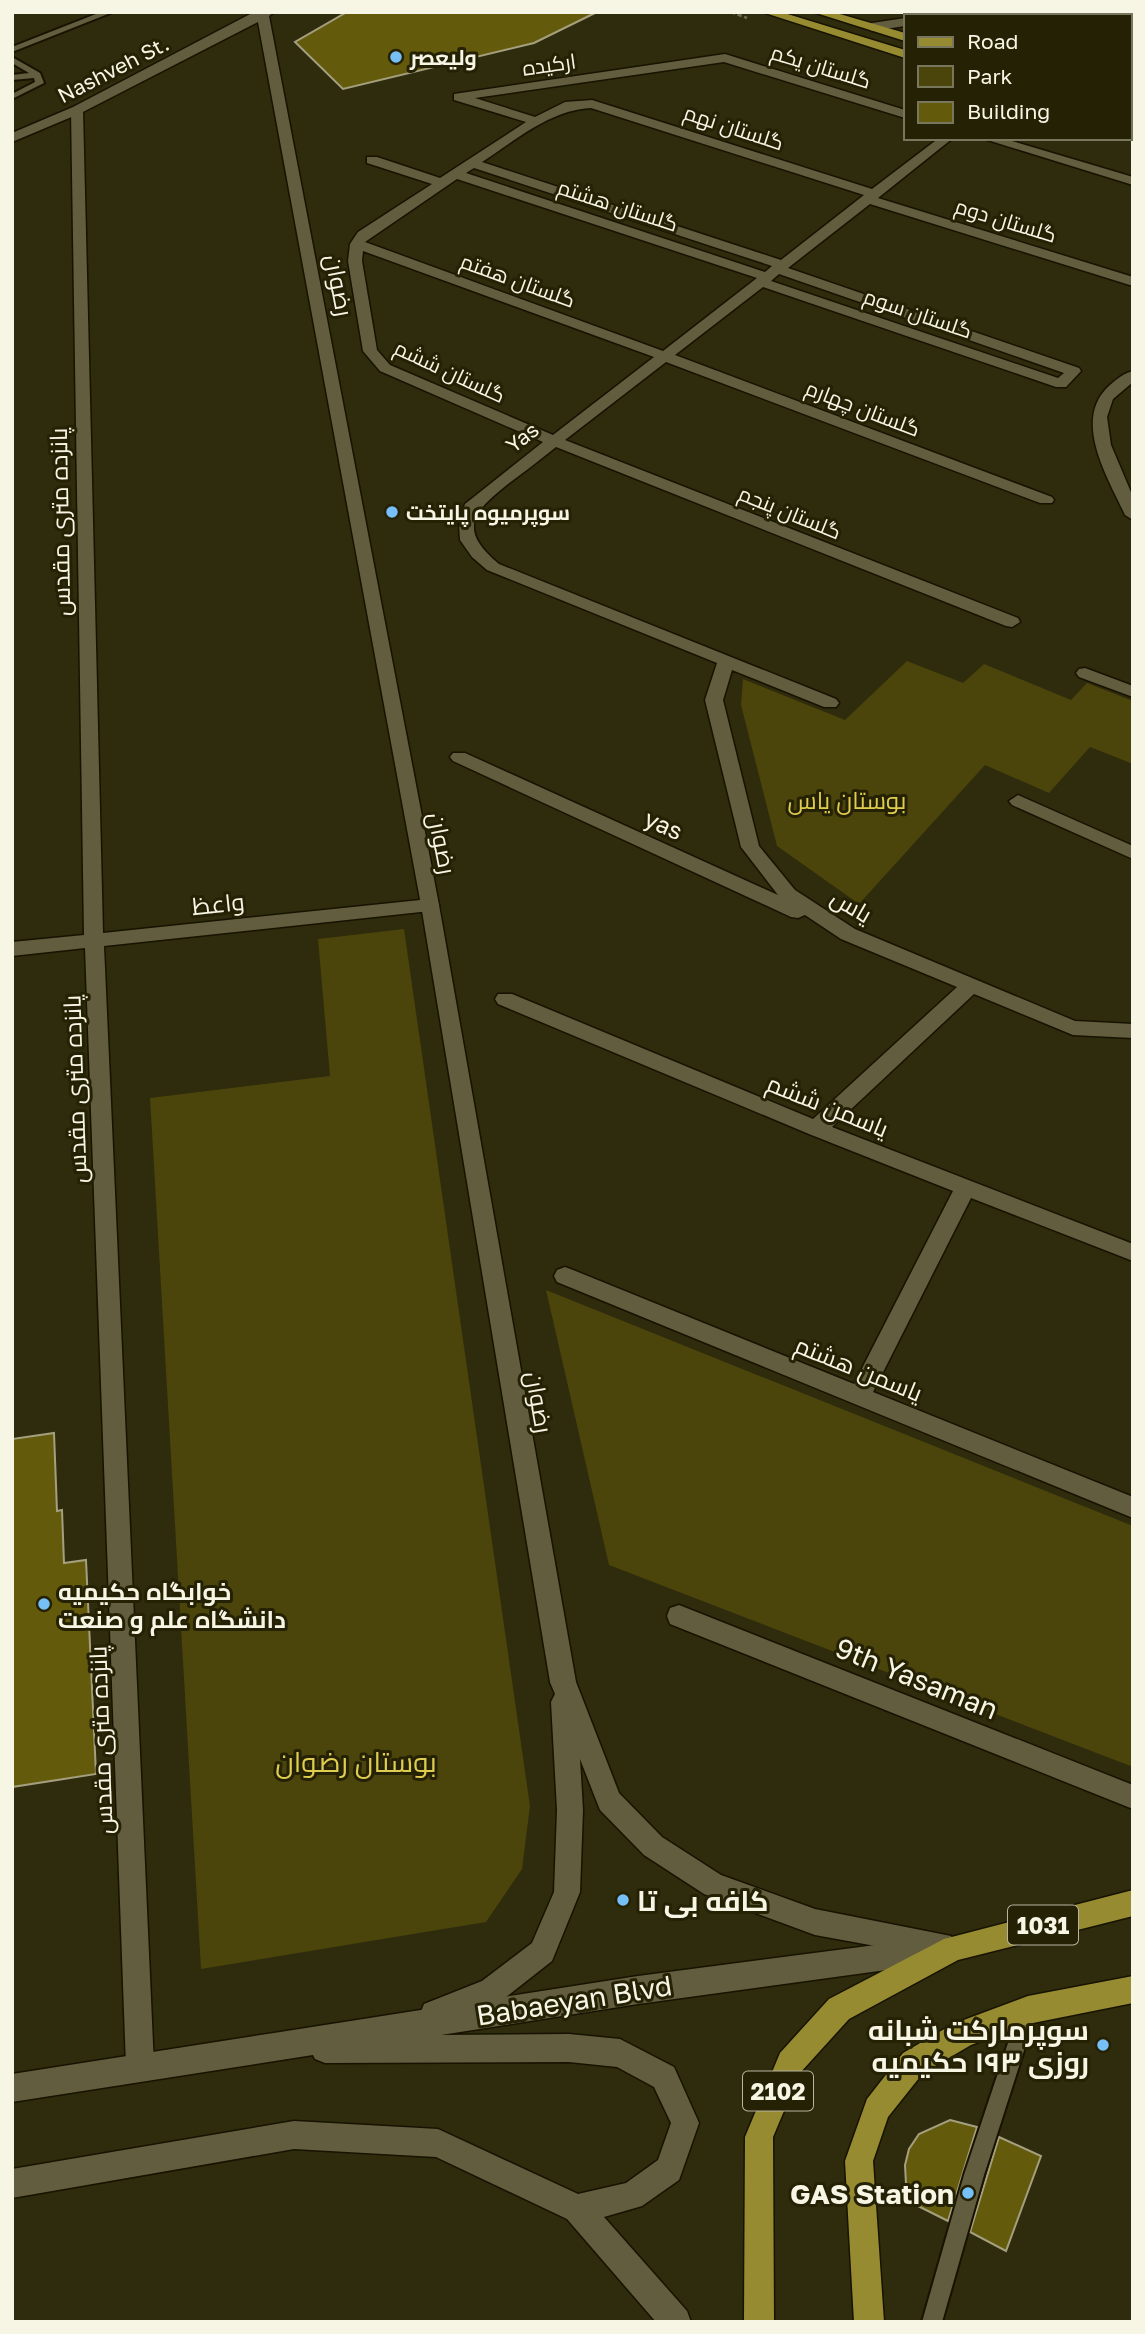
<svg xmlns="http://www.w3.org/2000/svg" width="1145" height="2334" font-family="'Golos Text',Cairo,sans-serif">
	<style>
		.green { fill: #4b440b }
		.building { fill: #645a0b; stroke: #a49f7f; stroke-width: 2 }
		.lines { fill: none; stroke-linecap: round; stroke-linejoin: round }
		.lane-casing { stroke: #171300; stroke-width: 4 }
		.street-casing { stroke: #171300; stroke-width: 3 }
		.secondary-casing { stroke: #171300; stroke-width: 3 }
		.primary-casing { stroke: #171300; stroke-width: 3 }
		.path { stroke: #6f6b51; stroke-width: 2.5; stroke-dasharray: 4.5 2.5; stroke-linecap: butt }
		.lane { fill: #615d3e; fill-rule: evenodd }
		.street { fill: #615d3e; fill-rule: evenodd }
		.secondary { fill: #615d3e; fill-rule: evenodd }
		.primary { fill: #978b31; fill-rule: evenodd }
		.poi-dot { fill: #76c0f7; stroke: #252104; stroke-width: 2.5 }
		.labels { text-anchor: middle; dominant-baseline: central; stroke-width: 6; stroke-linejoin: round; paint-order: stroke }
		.far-poi-label { font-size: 21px; font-weight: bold; fill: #f7f5e4; stroke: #252104; text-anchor: start }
		.far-street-label { font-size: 21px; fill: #f7f5e4; stroke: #252104 }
		.shield { fill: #252104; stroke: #b8b5a1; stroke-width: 2 }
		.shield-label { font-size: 23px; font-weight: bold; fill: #f7f5e4 }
		.street-label { font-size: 24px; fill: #f7f5e4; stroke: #252104 }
		.park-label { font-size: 24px; fill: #dfcd4f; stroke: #252104 }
		.poi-label { font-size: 24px; font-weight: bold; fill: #f7f5e4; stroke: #252104; text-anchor: start }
		.near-street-label { font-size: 28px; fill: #f7f5e4; stroke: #252104 }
		.near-park-label { font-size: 28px; fill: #dfcd4f; stroke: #252104 }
		.near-poi-label { font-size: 28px; font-weight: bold; fill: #f7f5e4; stroke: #252104; text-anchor: end }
	</style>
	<rect width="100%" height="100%" fill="#2f2b0d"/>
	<path class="green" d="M907,661L963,683L984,664L1071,700L1087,683L1133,701V764L1090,747L1049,793L985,765L859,904L777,846L741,705L743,679L845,720Z
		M404,929L530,1806L522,1869L486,1922L201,1969L150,1098L330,1076L318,939Z
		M546,1290L1133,1526V1767L609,1565Z"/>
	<path class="building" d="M347,12H597L534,43L343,89L295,42Z
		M54,1433L57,1511L62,1510L64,1563L86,1560L96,1774L12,1787V1439Z
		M950,2120L977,2127L948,2221L912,2203L906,2184L905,2165L909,2149L919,2134Z
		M999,2137L1041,2156L1006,2251L970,2232Z"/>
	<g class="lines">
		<defs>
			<path id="lane" d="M101,12H113L12,52V47Z
				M12,57L40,73L44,83L12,99V94L35,82L34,78L12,80V75L29,73L12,63Z
				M1028,2001L1035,2004L1037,2010L984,2175L942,2322H922L964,2175L1021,2004Z"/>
			<path id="street" d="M944,12H971L964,16H937Z
				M1006,12H1025L1031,16H1012Z
				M905,18V26L872,31L866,27L872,23Z
				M1129,40L1133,41V49L1129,48Z
				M725,54L905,110V118L724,62L475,98L535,117L565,102L592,100L872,189L939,138H953L878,198L1133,277V286L870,204L788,268L1079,368L1081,371L1066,387H1056L763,287L675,355L1052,497L1054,500L1052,503H1040L666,362L565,440L1018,618L1020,622L1012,627L1006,626L556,447C540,460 524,472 508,484C473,512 457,529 499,564L836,699L839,703L836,707H824L732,670L723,700L759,846L795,890L855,929L1075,1021L1133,1024V1038L1073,1035L974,994L832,1127L1133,1244V1261L971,1198L873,1392L1133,1497V1518L557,1282L554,1276L557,1270L565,1267L573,1270L854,1384L953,1191L809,1134L498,1004L495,999L498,994H512L813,1119L957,987L841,939L805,915L798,918L791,917L453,761L450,757L453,753H465L778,895L741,847L705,700L717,663L487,570L472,557L460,540L459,524L465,504L543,442L380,371L363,351L348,261L350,244L358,232L432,184L367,163V157H377L440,178L526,122L454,100V94ZM591,108L864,195L781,260L482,162C516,140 550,110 591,108ZM474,168L772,266L765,272L466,173ZM457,179L757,278L663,351L365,242ZM363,251L654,357L553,435L390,365L377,350L362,261ZM779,274L1064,373L1058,378L771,281Z
				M77,106L83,110L103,933L430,899L437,900L439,905L437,910L430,911L104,946L154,2066L150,2076L140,2080L130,2076L126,2066L85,948L12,956V942L84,935L71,110Z
				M981,138H1002L1133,177V185Z
				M1085,668L1133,686V697L1079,677L1076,673L1079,669Z
				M1018,795L1133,846V859L1012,805L1009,801Z
				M679,1605L1133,1785V1809L670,1624L667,1616L670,1608Z
				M563,1671L572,1674L576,1682L619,1793L662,1837L721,1875L815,1909L951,1936L955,1945L951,1954L941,1958L815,1935L704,1894L644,1855L600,1810L580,1759L583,1810L580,1892L552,1961L501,2001L434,2028L424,2024L420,2014L424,2004L482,1981L532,1943L554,1892L557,1810L551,1702L555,1694L550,1682L554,1674Z"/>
			<path id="secondary" d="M254,12H274L269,16L439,905L576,1682L572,1690L563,1693L554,1690L550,1682L421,905L258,22L81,113L12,142V133L73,107Z
				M1133,371V382L1113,399L1107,417L1111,445L1133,497V520L1125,515C1108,478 1071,419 1110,385C1117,379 1124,373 1133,371Z
				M945,1936L955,1940L959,1949L955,1958L945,1962L638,2004L441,2035L569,2034L620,2039L674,2067L699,2123L679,2180L642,2206L604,2217L687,2311L691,2322H656L567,2219L436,2157L294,2149L12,2198V2169L294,2121L438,2129L578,2194L626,2183L658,2160L671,2123L654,2087L617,2067L569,2062L325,2063L315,2059L313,2055L12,2102V2074L638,1976Z"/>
			<path id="primary" d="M762,12H781L905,50V58Z
				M813,12H833L905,33V41Z
				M1129,97L1133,98V106L1129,105Z
				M1129,115L1133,116V124L1129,123Z
				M1133,1890V1916L958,1960L849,2019L800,2073L773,2137L774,2322H744L745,2137L780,2053L829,1999L944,1939Z
				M1133,1976V2003L1028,2024L971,2045L923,2073L888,2117L873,2161L884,2322H854L845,2161L867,2099L903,2053L953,2024L1028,1996Z"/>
		</defs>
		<use href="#lane" class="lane-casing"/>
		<use href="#street" class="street-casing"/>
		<use href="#secondary" class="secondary-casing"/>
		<use href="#primary" class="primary-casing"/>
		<path class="path" d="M731,12L747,18"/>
		<use href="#lane" class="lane"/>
		<use href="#street" class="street"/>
		<use href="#secondary" class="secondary"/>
		<use href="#primary" class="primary"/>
	</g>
	<g class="poi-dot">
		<circle cx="396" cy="57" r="7"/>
		<circle cx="392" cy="512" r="7"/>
		<circle cx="44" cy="1604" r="7"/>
		<circle cx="623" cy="1900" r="7"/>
		<circle cx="1103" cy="2045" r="7"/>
		<circle cx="968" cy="2193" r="7"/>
	</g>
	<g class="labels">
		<g class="far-poi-label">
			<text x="410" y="57">ولیعصر</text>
			<text x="406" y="512">سوپرمیوه پایتخت</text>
		</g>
		<g class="far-street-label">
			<text transform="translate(549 64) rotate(-8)">ارکیده</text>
			<text transform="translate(821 66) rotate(17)">گلستان یکم</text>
			<text transform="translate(113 69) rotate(-27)">Nashveh St.</text>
			<text transform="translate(734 127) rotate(18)">گلستان نهم</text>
			<text transform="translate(618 205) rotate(18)">گلستان هشتم</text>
			<text transform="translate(1006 220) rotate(17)">گلستان دوم</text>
			<text transform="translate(518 280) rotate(20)">گلستان هفتم</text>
			<text transform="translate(918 313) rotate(19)">گلستان سوم</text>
			<text transform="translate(450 371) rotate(25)">گلستان ششم</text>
			<text transform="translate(863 408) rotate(21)">گلستان چهارم</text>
			<text transform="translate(522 437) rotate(-38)">Yas</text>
			<text transform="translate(790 512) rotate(22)">گلستان پنجم</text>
		</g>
		<g class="shield">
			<rect x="1008" y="1905.5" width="70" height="39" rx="5"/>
			<rect x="743" y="2071.5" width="70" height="39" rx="5"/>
		</g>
		<g class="shield-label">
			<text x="1043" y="1925">1031</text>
			<text x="778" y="2091">2102</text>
		</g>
		<g class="street-label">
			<text transform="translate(340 285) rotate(79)">رضوان</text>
			<text transform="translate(59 522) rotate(-91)">پانزده متری مقدس</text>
			<text transform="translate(664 824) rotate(24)">yas</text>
			<text transform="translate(443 843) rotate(79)">رضوان</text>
			<text transform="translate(218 903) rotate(-6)">واعظ</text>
			<text transform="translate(852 905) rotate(30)">یاس</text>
			<text transform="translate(74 1089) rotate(-92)">پانزده متری مقدس</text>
			<text transform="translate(828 1105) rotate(22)">یاسمن ششم</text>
			<text transform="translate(859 1368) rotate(22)">یاسمن هشتم</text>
			<text transform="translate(540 1402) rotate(80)">رضوان</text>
			<text transform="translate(100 1740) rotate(-92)">پانزده متری مقدس</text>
		</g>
		<g class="park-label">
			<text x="847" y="799">بوستان یاس</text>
		</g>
		<g class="poi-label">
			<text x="58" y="1590">خوابگاه حکیمیه<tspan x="58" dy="28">دانشگاه علم و صنعت</tspan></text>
		</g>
		<g class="near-street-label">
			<text transform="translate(917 1678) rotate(22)">9th Yasaman</text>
			<text transform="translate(574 2000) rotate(-9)">Babaeyan Blvd</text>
		</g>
		<g class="near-park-label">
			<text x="356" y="1761">بوستان رضوان</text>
		</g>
		<g class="near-poi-label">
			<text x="637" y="1900" text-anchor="start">کافه بی تا</text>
			<text x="1089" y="2029">سوپرمارکت شبانه<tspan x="1089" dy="32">روزی ۱۹۳ حکیمیه</tspan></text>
			<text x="954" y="2193">GAS Station</text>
		</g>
	</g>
	<rect width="1145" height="2334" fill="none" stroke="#f7f5e4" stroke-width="28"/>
	<rect x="904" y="14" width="228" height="126" fill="#252104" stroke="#79765e" stroke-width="2"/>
	<rect x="918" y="37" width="35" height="10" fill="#978b31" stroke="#79765e" stroke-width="2"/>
	<text x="967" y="49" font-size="21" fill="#f7f5e4">Road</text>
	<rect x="918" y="66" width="35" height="21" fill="#4b440b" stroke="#79765e" stroke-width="2"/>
	<text x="967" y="84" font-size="21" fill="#f7f5e4">Park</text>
	<rect x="918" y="102" width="35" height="21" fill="#645a0b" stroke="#79765e" stroke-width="2"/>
	<text x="967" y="119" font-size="21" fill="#f7f5e4">Building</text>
</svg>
